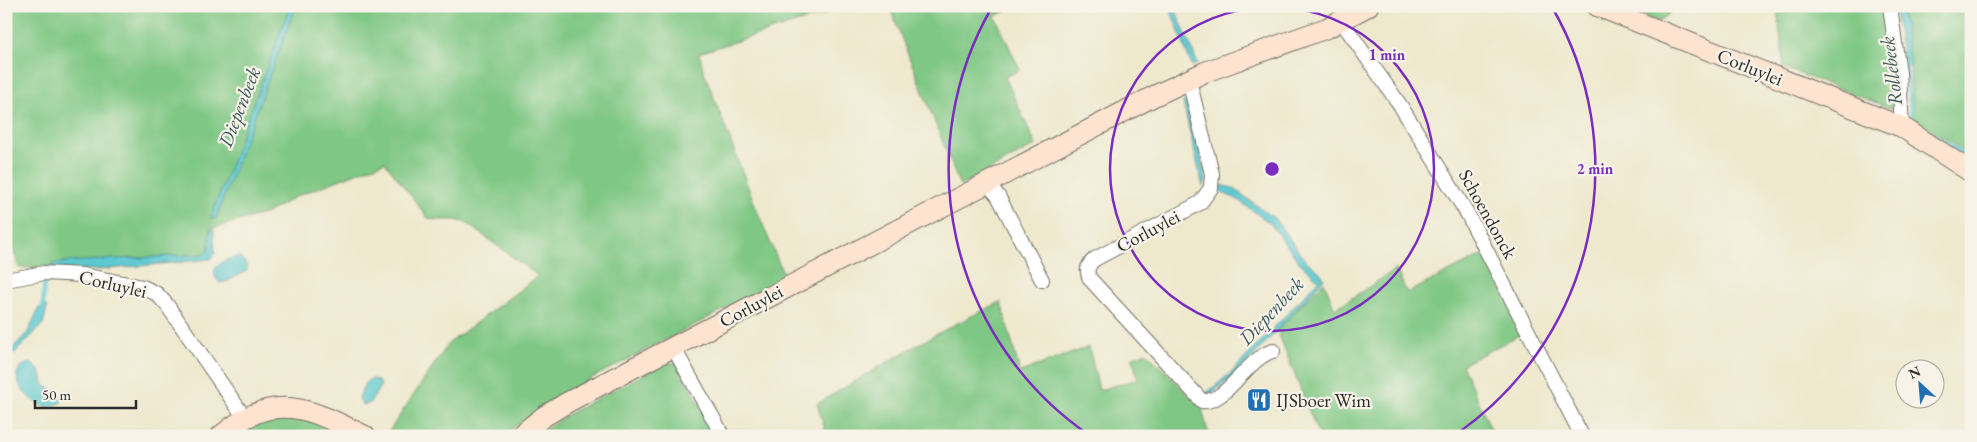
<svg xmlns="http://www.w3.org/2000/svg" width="1977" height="442" font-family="'EB Garamond',serif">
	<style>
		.green { fill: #7fc784; stroke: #557958 }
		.water { fill: #5cc9d0; stroke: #447a7e }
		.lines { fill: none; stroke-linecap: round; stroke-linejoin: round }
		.stream { stroke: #5cc9d0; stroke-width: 4 }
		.street-casing { stroke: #6f6d64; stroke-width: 16 }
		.secondary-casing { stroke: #6f6d64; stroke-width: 22 }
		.street { stroke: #fff; stroke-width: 14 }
		.secondary { stroke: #fde4d1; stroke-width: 20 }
		.ring { fill: none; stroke: #7b2cbf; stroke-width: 2.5 }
		.labels { text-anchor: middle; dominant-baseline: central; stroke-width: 4.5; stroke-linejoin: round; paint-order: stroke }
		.street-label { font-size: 19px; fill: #2b2b2b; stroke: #f7f3e8 }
		.poi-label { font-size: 19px; fill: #2b2b2b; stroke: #f7f3e8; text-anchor: start }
		.water-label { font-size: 20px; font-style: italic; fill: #3a5a5d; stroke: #f7f3e8 }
		.centre { fill: #7b2cbf; stroke: #f7f3e8; stroke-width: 2.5 }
		.ring-label { font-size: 15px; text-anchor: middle; font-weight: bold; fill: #7b2cbf; stroke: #f7f3e8; stroke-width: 4.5; stroke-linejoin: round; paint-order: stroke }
	</style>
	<rect width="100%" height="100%" fill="#f7f3e8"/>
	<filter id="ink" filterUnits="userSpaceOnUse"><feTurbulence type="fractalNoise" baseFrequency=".02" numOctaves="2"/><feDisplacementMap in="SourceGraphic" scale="10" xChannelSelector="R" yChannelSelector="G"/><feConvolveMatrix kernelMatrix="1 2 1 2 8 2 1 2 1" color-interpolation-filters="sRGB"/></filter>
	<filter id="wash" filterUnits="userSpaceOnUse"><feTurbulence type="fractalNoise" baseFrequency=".0096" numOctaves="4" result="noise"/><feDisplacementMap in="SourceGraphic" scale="20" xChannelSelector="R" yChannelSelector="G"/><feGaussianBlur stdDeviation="1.12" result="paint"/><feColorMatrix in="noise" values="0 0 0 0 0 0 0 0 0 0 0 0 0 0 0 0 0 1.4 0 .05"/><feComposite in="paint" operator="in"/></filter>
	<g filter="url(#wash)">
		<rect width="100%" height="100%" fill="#eee8cd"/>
		<path class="green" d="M6,6H850L699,53L703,69L758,213L785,278L561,394L503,436H390L387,434L449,343L538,276L468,224C451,216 443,223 428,218L385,162L297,196L267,213L210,229L211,257L19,268L6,229Z
			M889,6H1017L995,16L1020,70L1005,77L1036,145L960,186Z
			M1621,6H1678L1659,22Z
			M1777,6H1888L1901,112L1784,68Z
			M1901,6H1971V156L1913,117L1910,65Z
			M1484,254L1525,332L1462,365L1492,431L1484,436H1319L1277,330L1324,282L1335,309L1396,269L1407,293Z
			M1001,302L1020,372L1089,347L1099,390L1138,379L1132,358L1146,352L1202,409L1209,436H827L817,404C877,368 937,331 1001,302Z
			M667,362L674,363L679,367L718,436H536L568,414Z
			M273,418H304L343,436H235L246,428Z"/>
		<path class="water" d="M290,6H296L216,218L212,219L211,217Z
			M1169,6H1174L1198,64L1192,66Z
			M1894,6H1901L1910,65L1904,67Z
			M1185,100L1188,102L1205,173L1206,180L1203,187L1183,103Z
			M1219,185L1233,188L1274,218L1306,261L1320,272L1324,279L1245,365L1229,380L1210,394L1204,395L1231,373L1319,280L1299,262L1270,223L1235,198L1217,191Z
			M212,228L214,230L215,254L211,259L98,270L53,269V264L65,262L205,254C213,247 207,236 212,228Z
			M239,256L247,265V271L228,281L220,283C204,268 226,259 239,256Z
			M45,305L47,308L43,324L14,354L10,351L28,332L39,308Z
			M31,363L40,371L44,386C52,389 58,391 62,399L61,403C56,405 51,407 46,407C28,404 0,368 31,363Z
			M371,379L377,380L381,385L370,403L363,405L359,398L365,383Z"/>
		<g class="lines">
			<path class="stream" d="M1905,62L1912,119
				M1925,129L1971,160
				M43,310L44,282L54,280
				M6,359L16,349"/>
		</g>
	</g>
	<g filter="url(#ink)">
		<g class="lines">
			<defs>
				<path id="street" d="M1890,6L1899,73L1902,127
					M1342,22L1400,105L1467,213L1582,436
					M1189,80L1212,174L1211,188L1200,203L1095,259C1087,265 1086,271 1090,279L1202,401C1225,405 1248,357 1273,351
					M987,183L998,196L1042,280
					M6,280L44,273L83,275L143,287L157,294L167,305L245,418
					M673,347L723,436"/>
				<path id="secondary" d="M1597,6L1902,127L1971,172
					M221,436C273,389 311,409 365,436
					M519,436L543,417L568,402L1152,97L1205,72L1327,28L1368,6"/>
			</defs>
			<use href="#street" class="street-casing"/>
			<use href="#secondary" class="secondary-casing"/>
			<use href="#street" class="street"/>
			<use href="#secondary" class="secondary"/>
		</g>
	</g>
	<g class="ring">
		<circle cx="1272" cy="169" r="162"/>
		<path d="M1089 435A323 323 0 0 1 992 7M1552 7A323 323 0 0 1 1455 435"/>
	</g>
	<defs>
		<symbol id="restaurant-square" viewBox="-11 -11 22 22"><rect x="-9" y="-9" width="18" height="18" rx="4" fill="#1f6fb2" stroke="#f7f3e8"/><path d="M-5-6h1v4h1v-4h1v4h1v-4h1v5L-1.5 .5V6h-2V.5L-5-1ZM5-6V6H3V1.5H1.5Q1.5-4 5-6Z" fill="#fff"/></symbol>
	</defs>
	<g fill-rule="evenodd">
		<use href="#restaurant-square" x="1245" y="386" width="28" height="28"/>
	</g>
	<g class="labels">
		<g class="street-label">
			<text transform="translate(1750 67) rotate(22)">Corluylei</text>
			<text transform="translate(1488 214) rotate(61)">Schoendonck</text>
			<text transform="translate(1148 231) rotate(-28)">Corluylei</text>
			<text transform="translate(113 284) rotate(13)">Corluylei</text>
			<text transform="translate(751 306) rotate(-28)">Corluylei</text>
		</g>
		<g class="poi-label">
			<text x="1276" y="400">IJSboer Wim</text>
		</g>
		<g class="water-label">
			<text transform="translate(1891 71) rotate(-97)">Rollebeek</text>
			<text transform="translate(239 107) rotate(-69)">Diepenbeek</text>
			<text transform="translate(1271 311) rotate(-47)">Diepenbeek</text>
		</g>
	</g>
	<circle cx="1272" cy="169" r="8" class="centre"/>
	<g class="ring-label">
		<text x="1387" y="60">1 min</text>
		<text x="1595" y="174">2 min</text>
	</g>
	<rect width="1977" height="442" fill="none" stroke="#f7f3e8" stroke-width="25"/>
	<g transform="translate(1920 384) rotate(334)"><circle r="24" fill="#f7f3e8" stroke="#a5a39c"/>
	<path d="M0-4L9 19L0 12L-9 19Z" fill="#1f6fb2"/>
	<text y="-8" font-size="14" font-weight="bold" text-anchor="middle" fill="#2b2b2b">N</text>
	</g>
	<path d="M35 400v8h101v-8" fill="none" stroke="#2b2b2b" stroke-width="2.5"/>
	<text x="42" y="400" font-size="15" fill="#2b2b2b" stroke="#f7f3e8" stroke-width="4" paint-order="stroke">50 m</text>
</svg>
